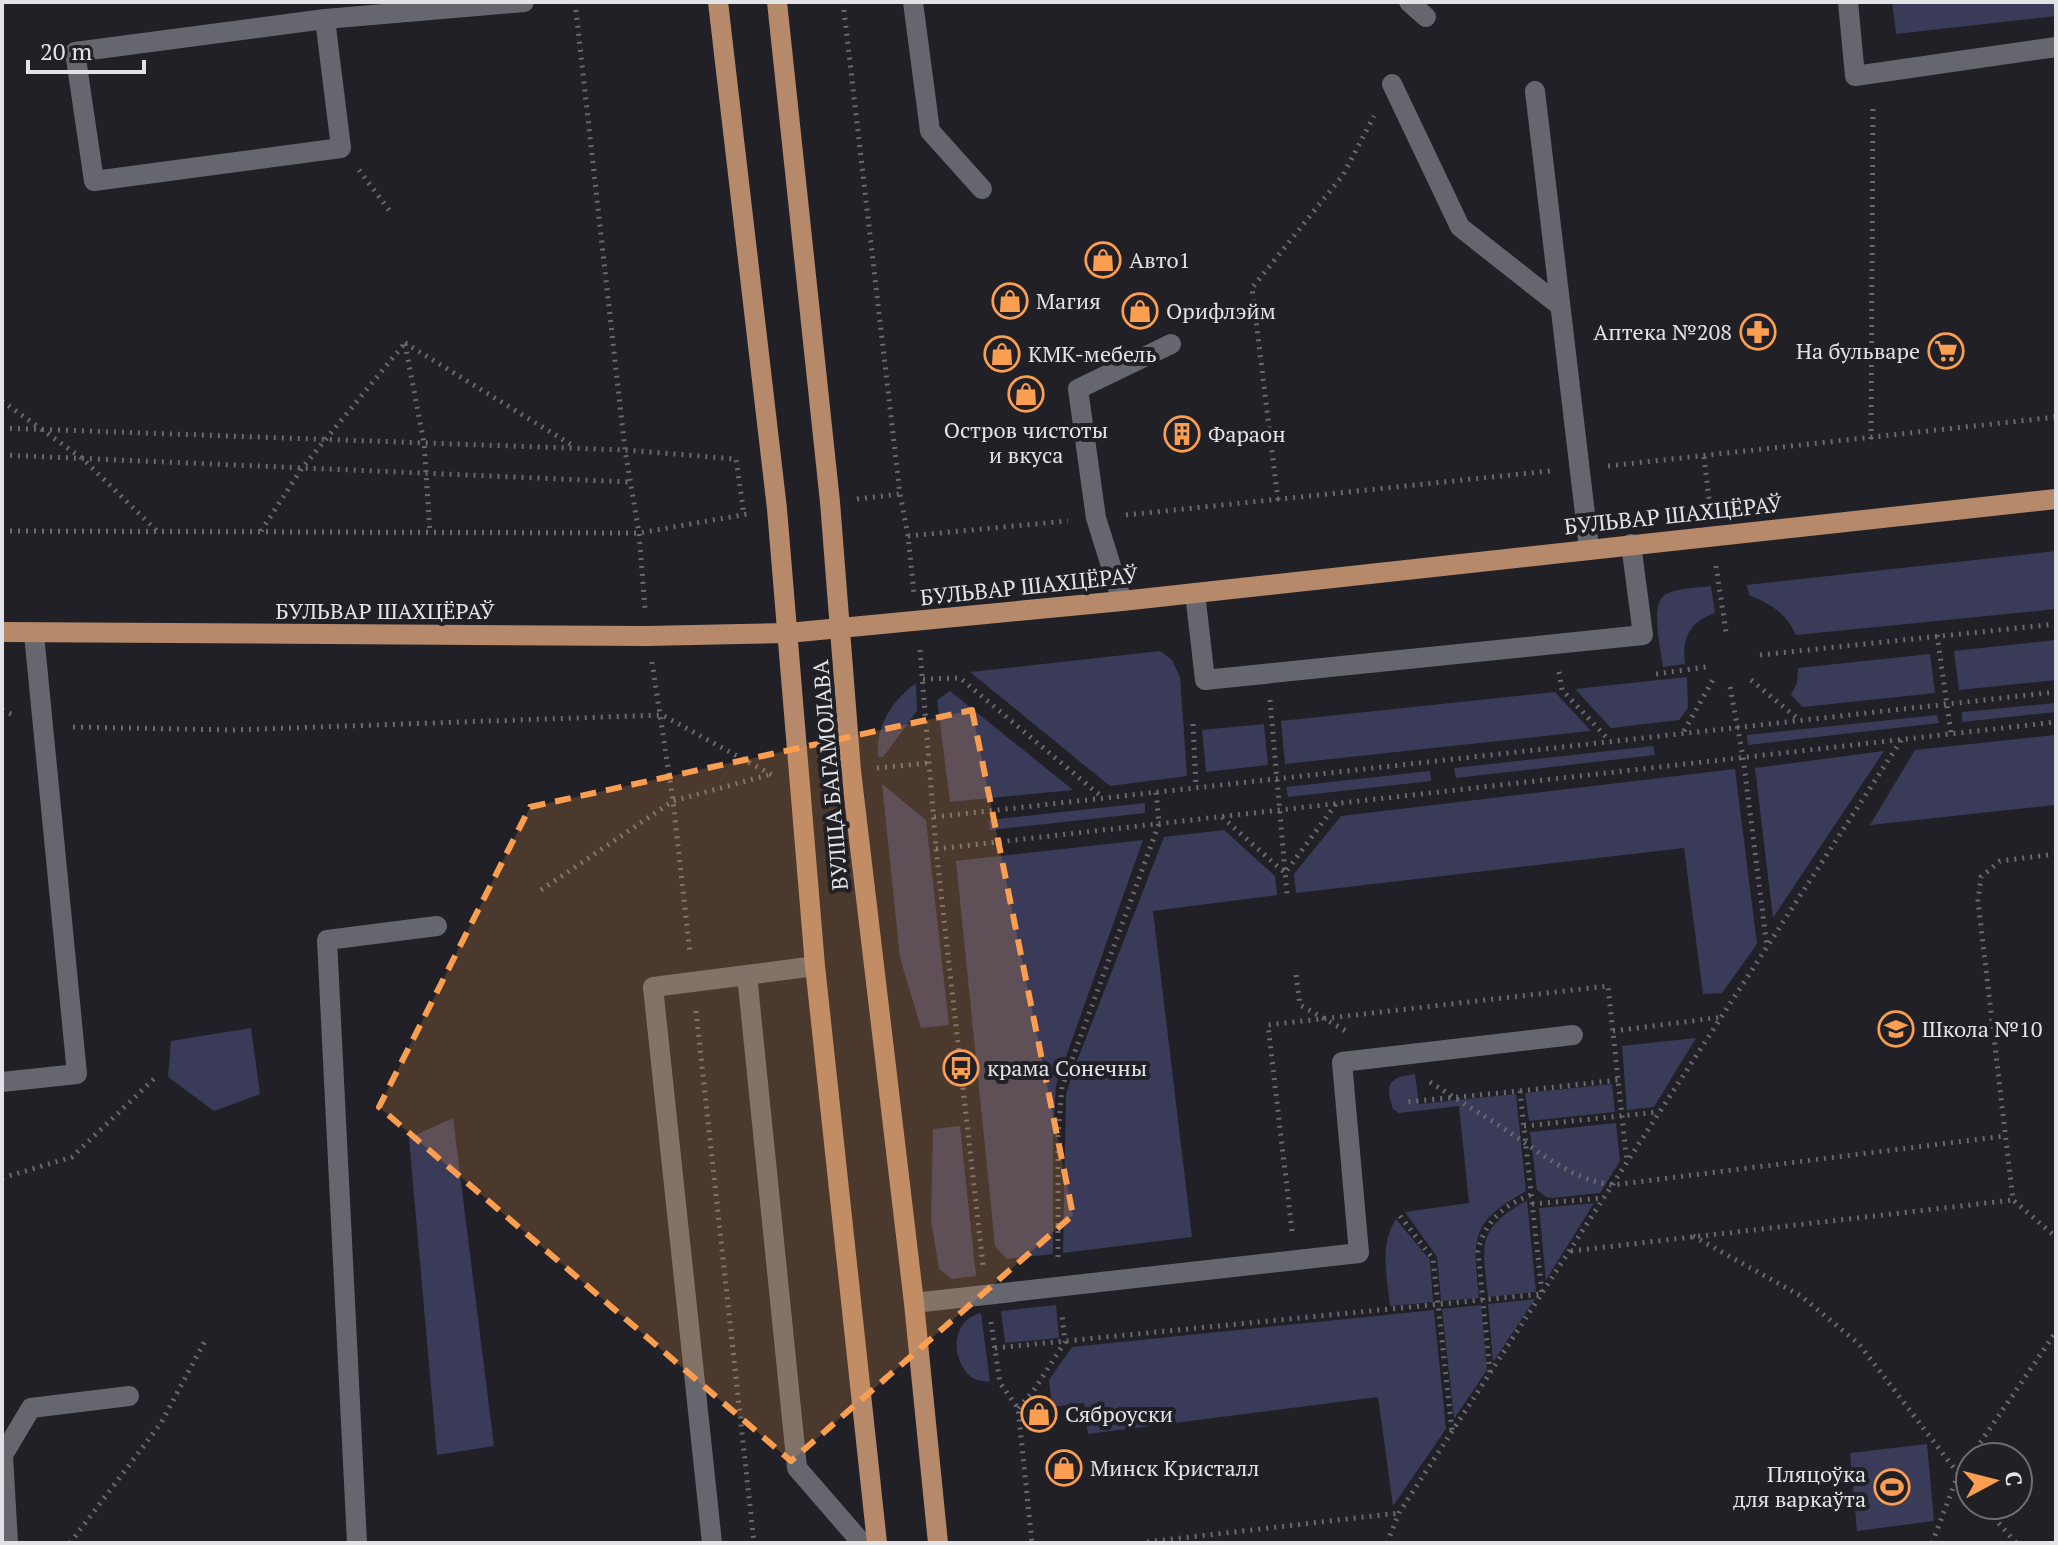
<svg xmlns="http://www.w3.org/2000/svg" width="2058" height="1545" viewBox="0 0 2058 1545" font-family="'PT Serif',serif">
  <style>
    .green { fill: #393b58 }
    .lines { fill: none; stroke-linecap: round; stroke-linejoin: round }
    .path { stroke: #69696e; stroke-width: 5; stroke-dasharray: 2 6; stroke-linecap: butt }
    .minor { stroke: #66676e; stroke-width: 20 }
    .major { stroke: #b58969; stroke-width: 20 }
    .marked { fill: #fb9e50; fill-opacity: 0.2; stroke: #fb9e50; stroke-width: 6; stroke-dasharray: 16 10; stroke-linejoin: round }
    .labels { text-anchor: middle; stroke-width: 8; stroke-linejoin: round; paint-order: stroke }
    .poi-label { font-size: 22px; fill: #e2e3e6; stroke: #202026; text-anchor: start }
    .street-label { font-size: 22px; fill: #e2e3e6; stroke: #202026 }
  </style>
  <rect width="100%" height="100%" fill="#202026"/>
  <path class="green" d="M1892,2h164v14l-160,18z
    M2056,551v58l-260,26c-10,-22 -25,-31 -47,-40l-2,-10z
    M1711,586l4,27c-26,9 -33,25 -30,51l-22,3c-2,-17 -14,-65 3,-73 12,-6 31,-6 45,-8z
    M2056,640v40l-97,10 -5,-39z
    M1160,651l12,9 8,17 7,99 -77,10 -140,-114z
    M1930,654l5,39 -132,14 -12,-12 6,-12 1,-15z
    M1687,677l1,31 -9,12 -68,8 -36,-39z
    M916,683l1,28 -34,46h-5c-2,-32 13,-55 38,-74z
    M950,691l123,99 -123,12 -13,-102z
    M1555,692l36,39 -306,33 -4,-43z
    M2056,703v9l-94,10v-10z
    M1937,715l2,8 -191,22 -1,-10z
    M1264,724l4,41 -62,7 -4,-42z
    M2056,735v70l-186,20 45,-75z
    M1653,746l2,9 -199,23 -2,-10z
    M1884,751l-111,167 -18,-150z
    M1735,769l22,175 -35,49 -19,1 -19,-146 -388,45 -2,-19 47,-58z
    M1430,771l1,10 -143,16 -2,-10z
    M882,784l44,36 23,205 -28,3 -21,-70z
    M1145,803v10l-155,17 -1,-10z
    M1224,830l51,46 2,19 -124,16 39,326 -129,16 3,-159 11,-33 87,-224z
    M1143,840l-87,245 -3,54v115l-46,5 -12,-13 -39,-385z
    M251,1028l9,66 -46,17 -46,-34 3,-36z
    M1696,1038l-42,69 -27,3 -5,-64z
    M1415,1074l4,30 97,-10 10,97c-57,32 -53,47 -47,107l-38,3 -4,-44 -32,-45 64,-9 -10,-97 -60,7 -6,-4c-9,-26 -3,-32 22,-35z
    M1612,1084l3,28 -86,9 -4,-28z
    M453,1118l41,328 -57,9 -28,-317z
    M1616,1123l4,38 -20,32 -48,5 -6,-1 -9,-7 -7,-58z
    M960,1126l16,150 -24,3 -13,-10 -8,-49 2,-91z
    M1527,1200l9,92 -48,5c-6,-54 -12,-67 39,-97z
    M1594,1203l-48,77 -7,-72z
    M1396,1219l34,41 3,42 -43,4c-3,-31 -11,-60 6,-87z
    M1535,1299l-42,63 -5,-58z
    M1056,1305l3,33 -54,5 -4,-32z
    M1481,1305l6,65 -33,49 -12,-110z
    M1434,1310l12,119 -53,77 -15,-109 -290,37 -4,-31 -32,4 -3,-27 23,-33z
    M981,1313l9,69c-6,-1 -14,-1 -19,-5 -21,-18 -20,-57 10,-64z
    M1927,1444l7,77 -77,10 -7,-78z"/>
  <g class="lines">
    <path class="path" d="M575,2l50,448 14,83 6,76
      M843,2l57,492 8,42 6,57
      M359,170l33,44
      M405,343l170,104
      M405,344l19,99 6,90
      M2,401l81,58 74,72
      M2,428l623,22 111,9 8,56
      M1871,439l2,-336
      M2,455l628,27
      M1704,457l6,51
      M1608,466l448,-49
      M857,499l43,-5
      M1278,500l-26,-212 91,-113 31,-59
      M1126,515l424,-44
      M2,531l637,2 109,-19
      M261,531l41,-63 103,-125
      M908,536l160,-15
      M1716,566l10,66
      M1937,635l14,98
      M920,650l16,199 47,416
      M1760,655l296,-31
      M652,662l21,139 17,152
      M1559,672l3,18 46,49
      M1656,674l50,-7
      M923,679l37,-1 142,119
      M1751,680l46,38
      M1730,687l13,70 24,190
      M1270,700l17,194
      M2,710l11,5
      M1193,724l3,62
      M73,727l159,3 430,-15 110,60
      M1684,731l29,-51
      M877,768l51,-5
      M934,817l1122,-125
      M1222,817l63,56 51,-69
      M936,849l1120,-127
      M2056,854l-56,7 -19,16 -3,24 35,299 43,37
      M541,890l132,-89 95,-26
      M1296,975l4,30 46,26
      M696,1011l58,532
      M1613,1031l110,-14
      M1430,1082c26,17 53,33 79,50 33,22 65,49 105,53l390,-49
      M1520,1091l98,-11
      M1524,1126l135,-14
      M2,1178l70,-21 84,-80
      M1532,1204l72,-6
      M1400,1216l33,43 19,172
      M1292,1231l-24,-206 340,-39 19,177
      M1693,1236l108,60 58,48 111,145
      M1571,1251l442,-51
      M1058,1257v-120l4,-50 97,-263 -3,-33
      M991,1322l9,61 18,25 14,135
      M995,1348l547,-54 -22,-203 -114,11
      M1490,1372l-12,-121c6,-28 26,-47 53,-56
      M1018,1408l14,-15 33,-51 -3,-27
      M1983,1505l33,38
      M1147,1542l252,-29
      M70,1543l91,-120 45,-84
      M1387,1543l12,-30 503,-774
      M1932,1543l26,-68 98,-143"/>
    <path class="minor" d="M913,2l17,129 52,58
      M1409,2l17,15
      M1848,2l7,74 201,-29
      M325,19l16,129 -247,33 -19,-129 250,-33 199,-17
      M1392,84l68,143 99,78
      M1535,91l54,457
      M1195,593l10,87 438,-45 -12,-91
      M1122,601l-26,-83 -18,-129 93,-45
      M815,966l-68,9 50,493 65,75
      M2,1082l75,-8 -43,-440
      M914,1303l445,-50 -17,-191 231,-27
      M8,1543l-5,-88 28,-47 98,-12
      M357,1543l-30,-603 110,-14
      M712,1543l-59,-556 94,-12"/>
    <path class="major" d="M718,2l59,507 38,457 62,577
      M777,2l53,500 21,269 63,532 24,240
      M2,632l645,4 141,-3 334,-32 934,-102"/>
  </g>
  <path class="marked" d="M972,710l101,505 -282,246 -412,-354 151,-300z"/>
  <defs>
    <symbol id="shop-ring" viewBox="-11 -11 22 22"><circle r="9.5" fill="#202026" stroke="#fb9e50" stroke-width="1.5"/><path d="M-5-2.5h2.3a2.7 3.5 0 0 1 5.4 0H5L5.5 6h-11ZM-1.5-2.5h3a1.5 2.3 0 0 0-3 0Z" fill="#fb9e50"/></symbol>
    <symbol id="pharmacy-ring" viewBox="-11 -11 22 22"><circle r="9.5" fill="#202026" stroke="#fb9e50" stroke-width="1.5"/><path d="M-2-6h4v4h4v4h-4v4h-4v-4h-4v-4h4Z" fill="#fb9e50"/></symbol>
    <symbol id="supermarket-ring" viewBox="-11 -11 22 22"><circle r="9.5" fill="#202026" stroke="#fb9e50" stroke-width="1.5"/><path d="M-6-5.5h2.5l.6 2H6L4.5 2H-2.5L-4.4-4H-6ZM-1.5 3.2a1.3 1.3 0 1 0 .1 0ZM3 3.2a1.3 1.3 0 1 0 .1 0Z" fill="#fb9e50"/></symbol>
    <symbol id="building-ring" viewBox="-11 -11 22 22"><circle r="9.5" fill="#202026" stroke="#fb9e50" stroke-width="1.5"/><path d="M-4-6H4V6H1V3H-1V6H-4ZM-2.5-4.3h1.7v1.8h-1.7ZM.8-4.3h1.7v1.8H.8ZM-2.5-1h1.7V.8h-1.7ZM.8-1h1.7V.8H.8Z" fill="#fb9e50"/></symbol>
    <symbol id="school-ring" viewBox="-11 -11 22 22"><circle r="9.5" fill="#202026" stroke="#fb9e50" stroke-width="1.5"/><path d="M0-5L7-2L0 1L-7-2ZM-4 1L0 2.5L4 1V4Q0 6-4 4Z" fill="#fb9e50"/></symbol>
    <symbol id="bus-ring" viewBox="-11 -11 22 22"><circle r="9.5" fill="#202026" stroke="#fb9e50" stroke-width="1.5"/><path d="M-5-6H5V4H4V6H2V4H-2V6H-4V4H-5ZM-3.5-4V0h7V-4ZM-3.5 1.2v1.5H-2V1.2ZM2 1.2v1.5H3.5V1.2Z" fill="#fb9e50"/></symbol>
    <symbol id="stadium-ring" viewBox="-11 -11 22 22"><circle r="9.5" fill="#202026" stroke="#fb9e50" stroke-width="1.5"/><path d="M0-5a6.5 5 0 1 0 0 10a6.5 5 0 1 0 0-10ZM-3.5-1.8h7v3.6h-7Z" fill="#fb9e50"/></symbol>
  </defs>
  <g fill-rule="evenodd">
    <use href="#shop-ring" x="1083" y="240" width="40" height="40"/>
    <use href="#shop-ring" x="990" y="281" width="40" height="40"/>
    <use href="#shop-ring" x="1120" y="291" width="40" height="40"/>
    <use href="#pharmacy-ring" x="1738" y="312" width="40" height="40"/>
    <use href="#supermarket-ring" x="1926" y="331" width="40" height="40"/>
    <use href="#shop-ring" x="982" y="334" width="40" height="40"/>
    <use href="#shop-ring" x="1006" y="374" width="40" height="40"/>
    <use href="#building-ring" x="1162" y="414" width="40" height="40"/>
    <use href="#school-ring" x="1876" y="1009" width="40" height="40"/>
    <use href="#bus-ring" x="941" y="1048" width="40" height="40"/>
    <use href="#shop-ring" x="1019" y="1394" width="40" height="40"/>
    <use href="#shop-ring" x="1044" y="1448" width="40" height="40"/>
    <use href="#stadium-ring" x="1872" y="1467" width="40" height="40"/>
  </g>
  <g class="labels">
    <g class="poi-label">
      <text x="1129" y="268">Авто1</text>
      <text x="1036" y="309">Магия</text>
      <text x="1166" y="319">Орифлэйм</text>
      <text x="1732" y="340" text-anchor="end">Аптека №208</text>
      <text x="1920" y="359" text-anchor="end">На бульваре</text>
      <text x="1028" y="362">КМК-мебель</text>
      <text x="1026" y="438" text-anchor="middle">Остров чистоты<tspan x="1026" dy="25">и вкуса</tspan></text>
      <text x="1208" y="442">Фараон</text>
      <text x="1922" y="1037">Школа №10</text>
      <text x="987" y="1076">крама Сонечны</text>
      <text x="1065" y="1422">Сяброуски</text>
      <text x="1090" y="1476">Минск Кристалл</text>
      <text x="1866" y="1482" text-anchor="end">Пляцоўка<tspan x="1866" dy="25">для варкаўта</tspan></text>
    </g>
    <g class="street-label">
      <text transform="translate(1673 515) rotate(-6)" y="8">БУЛЬВАР ШАХЦЁРАЎ</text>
      <text transform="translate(1029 586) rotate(-6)" y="8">БУЛЬВАР ШАХЦЁРАЎ</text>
      <text x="385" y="619">БУЛЬВАР ШАХЦЁРАЎ</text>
      <text transform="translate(830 775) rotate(-95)" y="8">ВУЛІЦА БАГАМОЛАВА</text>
    </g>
  </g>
  <rect width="2058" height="1545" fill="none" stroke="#e2e3e6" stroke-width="8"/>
  <g transform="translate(1994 1481) rotate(83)"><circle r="38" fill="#202026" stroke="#6e6e73" stroke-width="2"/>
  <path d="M0-6L14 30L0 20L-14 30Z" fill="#fb9e50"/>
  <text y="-12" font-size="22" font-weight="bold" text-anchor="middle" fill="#e2e3e6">С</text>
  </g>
  <path d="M28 60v12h116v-12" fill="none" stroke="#e2e3e6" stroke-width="4"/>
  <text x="40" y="60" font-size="24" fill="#e2e3e6" stroke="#202026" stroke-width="6" paint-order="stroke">20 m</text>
</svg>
